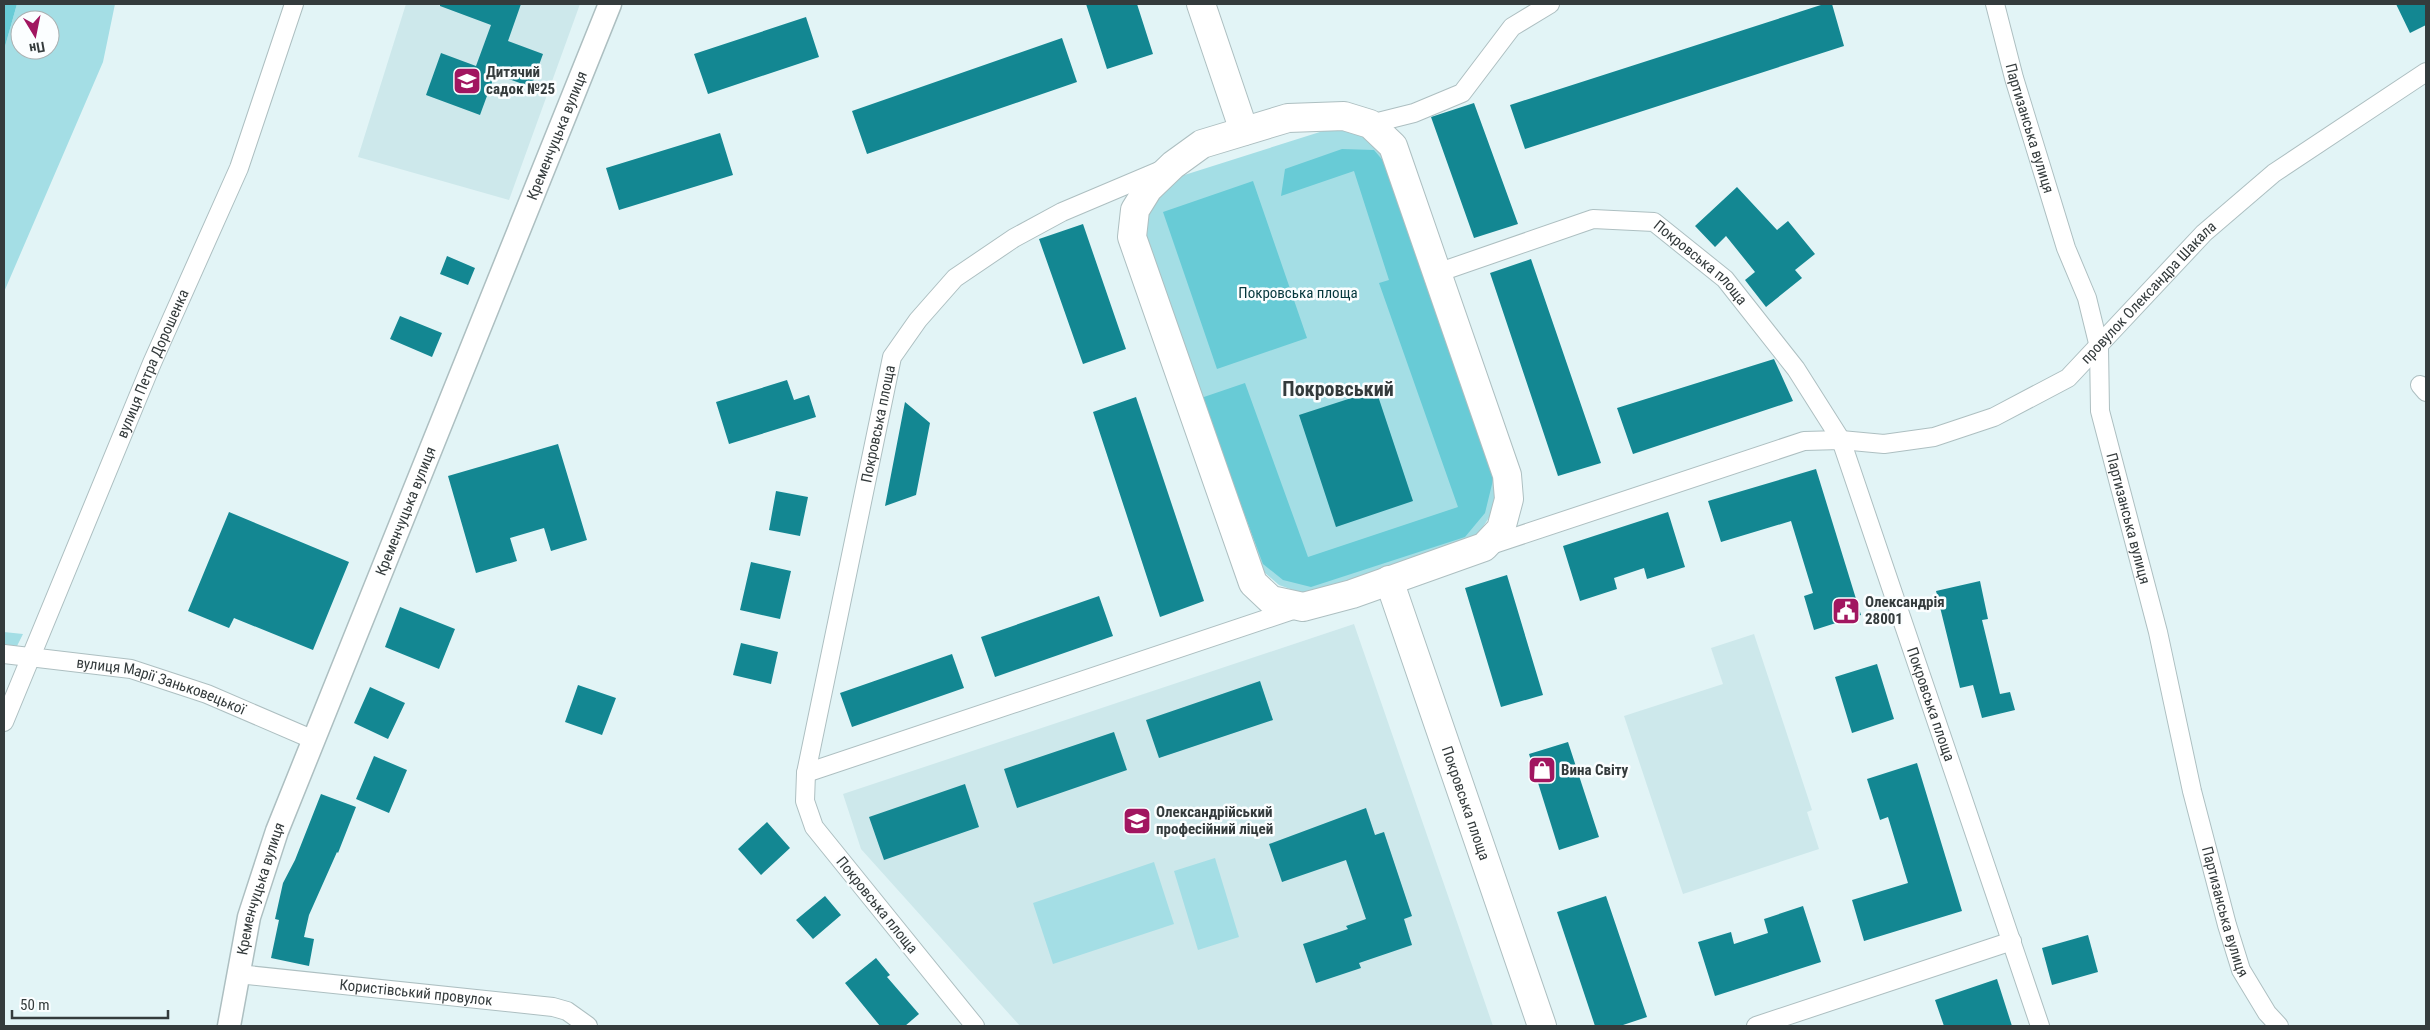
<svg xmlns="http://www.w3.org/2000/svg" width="2430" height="1030" viewBox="0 0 2430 1030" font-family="'Roboto Condensed',sans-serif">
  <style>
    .built { fill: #cde8eb }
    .green { fill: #a4dee5; fill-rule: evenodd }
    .forest { fill: #68cbd6 }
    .building { fill: #138792 }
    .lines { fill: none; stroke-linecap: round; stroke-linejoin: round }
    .minor-casing { stroke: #adbfc1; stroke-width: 20 }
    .tertiary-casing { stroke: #adbfc1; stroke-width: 25 }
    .trunk-casing { stroke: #adbfc1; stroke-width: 30 }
    .minor { stroke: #fff; stroke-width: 18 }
    .tertiary { stroke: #fff; stroke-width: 22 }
    .trunk { stroke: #fff; stroke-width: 28 }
    .labels { text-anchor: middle; stroke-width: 5; stroke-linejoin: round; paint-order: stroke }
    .poi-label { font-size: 15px; font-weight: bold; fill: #343b3c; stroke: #fbfeff; text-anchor: start }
    .street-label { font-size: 15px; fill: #343b3c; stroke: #fbfeff }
    .park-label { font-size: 15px; fill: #05373c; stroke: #fbfeff }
    .district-label { font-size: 20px; font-weight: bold; fill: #343b3c; stroke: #fbfeff }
  </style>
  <rect width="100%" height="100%" fill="#e2f4f6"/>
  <path class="built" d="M406,4h174l-71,196 -151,-43z
    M1354,624l139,402h-473l-159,-177 -18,-55z
    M1754,634l58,176 -5,2 12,37 -136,45 -59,-178 99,-32 -12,-36z"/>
  <path class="green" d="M17,4h98l-12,58 -99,230v-242zM20,20h30v30h-30z
    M1342,125l26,7 21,25 108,320 -5,36 -19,29 -163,54 -31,-11 -22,-19 -116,-327 10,-40 24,-21z
    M4,632l19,2 -6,12 -13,-2z
    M1215,858l24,79 -41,13 -24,-79z
    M1154,862l20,62 -121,40 -20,-61z"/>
  <path class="forest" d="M4,4h13l-13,46z
    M1342,149l32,1 11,13 109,313 -9,37 -20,24 -154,50 -28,-7 -20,-16 -62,-166 44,-15 63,174 150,-50 -79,-224 10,-3 -35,-109 -73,25 4,-27z
    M1253,181l54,157 -90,31 -54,-157z"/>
  <path class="building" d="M440,4h81l-13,37 35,13 -12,33 -36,-13 -15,41 -54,-20 15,-42 35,13 15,-41 -51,-19z
    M1086,4h51l16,50 -46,15z
    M1824,4h8l12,42 -319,103 -15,-44z
    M2396,4h30v21l-16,8z
    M806,17l13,40 -111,37 -14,-40z
    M1062,38l15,44 -210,72 -15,-43z
    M1474,103l44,121 -44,14 -43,-121z
    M720,133l13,42 -114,35 -13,-42z
    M1737,187l40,43 11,-9 27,33 -20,16 7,8 -36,29 -21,-27 10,-8 -29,-36 -11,11 -20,-21z
    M1083,224l43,125 -43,15 -44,-125z
    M447,256l28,12 -7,17 -28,-11z
    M1531,259l70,204 -43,13 -68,-203z
    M400,316l42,17 -10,24 -42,-18z
    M1774,359l19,42 -160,53 -16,-46z
    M787,380l7,20 15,-5 7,22 -87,27 -13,-42z
    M1376,390l37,111 -77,26 -37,-112z
    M1136,397l68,204 -44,16 -67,-205z
    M905,402l25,21 -14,72 -31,11z
    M558,444l29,96 -36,11 -7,-23 -34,10 7,23 -41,12 -28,-97z
    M1816,469l45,146 -47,15 -10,-34 9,-3 -22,-72 -70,21 -13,-41z
    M776,491l32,6 -8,39 -31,-6z
    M229,512l120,50 -36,88 -79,-32 -5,10 -41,-17z
    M1668,512l17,55 -38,12 -3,-11 -30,10 3,11 -37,12 -17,-55z
    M751,562l40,9 -11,48 -40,-9z
    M1507,575l36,120 -42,12 -36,-119z
    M1980,581l8,38 -6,1 18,74 10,-2 5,18 -33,8 -9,-33 -13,3 -24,-97z
    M1099,596l14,40 -118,41 -14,-40z
    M400,607l55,22 -16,40 -54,-22z
    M741,643l37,9 -7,32 -38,-9z
    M952,654l12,34 -112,39 -12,-34z
    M1877,664l17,55 -42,14 -17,-56z
    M1260,681l13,39 -114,38 -13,-38z
    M578,685l38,13 -14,37 -37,-13z
    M370,687l35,16 -17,36 -34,-16z
    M1114,732l13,38 -110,38 -13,-39z
    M1568,742l31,95 -40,13 -30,-96z
    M374,756l33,14 -18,43 -33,-14z
    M1917,763l45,148 -98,30 -12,-41 56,-17 -20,-66 -8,3 -13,-41z
    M965,784l14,43 -95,33 -15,-43z
    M321,794l35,13 -18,46 -1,-1 -28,63 -5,22 10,2 -5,27 -38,-8 8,-38 -4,-1 8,-36 12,-23z
    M1366,808l9,27 9,-3 28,84 -8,3 8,26 -53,18 2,5 -45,15 -13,-39 45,-15 -2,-3 20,-7 -20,-59 -64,22 -13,-38z
    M767,822l23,26 -29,27 -23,-26z
    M825,896l16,19 -28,24 -17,-19z
    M1606,896l41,121 -27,9h-25l-38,-114z
    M1803,906l18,56 -106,34 -17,-54 33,-10 3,12 34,-11 -4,-14z
    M2088,935l10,37 -46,13 -10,-37z
    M876,958l14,17 -3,2 32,37 -14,12h-25l-35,-43z
    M1997,979l15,47h-68l-9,-26z"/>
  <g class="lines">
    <defs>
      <g id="minor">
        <path id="s1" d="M1995,4l19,74 52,170 21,50 12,49 1,64 58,221 34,159 35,134 14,45 26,43 12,13"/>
        <path d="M1370,124l44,-11 48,-20 50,-66 38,-23"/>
        <path id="s2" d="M1437,273l156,-54 61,3 71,57 71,90 45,71 199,586"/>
        <path d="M2420,385l6,7"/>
        <path id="s3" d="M1488,546l316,-105 37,-1 43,4 50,-7 60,-20 74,-39 136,-145 70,-60 152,-101"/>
        <path id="s4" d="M4,654l127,15 76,25 107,46"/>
        <path id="s5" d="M4,722l148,-359 87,-195 55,-164"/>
        <path d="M806,773l493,-165"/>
        <path id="s6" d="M238,974l315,33 14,4 21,15"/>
        <path id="s7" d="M975,1026l-161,-199 -9,-26 1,-28 86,-416 26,-37 37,-42 59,-40 48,-26 97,-41"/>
        <path d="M1756,1026l256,-85"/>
      </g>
      <g id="tertiary">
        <path id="s8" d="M229,1026l20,-109 28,-86 333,-827"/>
      </g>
      <g id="trunk">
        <path d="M1201,4l43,127"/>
        <path d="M1344,116l26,8 23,22 114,329 2,24 -8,30 -17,18 -132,47 -49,13 -32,-7 -18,-17 -121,-346 3,-27 13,-21 25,-24 29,-21 86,-26z"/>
        <path id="s9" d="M1389,580l153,446"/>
      </g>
    </defs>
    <use href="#minor" class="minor-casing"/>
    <use href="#tertiary" class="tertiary-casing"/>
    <use href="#trunk" class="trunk-casing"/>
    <use href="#minor" class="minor"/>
    <use href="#tertiary" class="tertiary"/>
    <use href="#trunk" class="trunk"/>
  </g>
  <defs>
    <symbol id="school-square" viewBox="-11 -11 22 22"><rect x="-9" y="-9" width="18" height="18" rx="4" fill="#a11660" stroke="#fbfeff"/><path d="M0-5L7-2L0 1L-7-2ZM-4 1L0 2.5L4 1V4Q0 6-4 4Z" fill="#fff"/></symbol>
    <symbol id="civic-square" viewBox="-11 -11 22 22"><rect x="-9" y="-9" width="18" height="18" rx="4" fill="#a11660" stroke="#fbfeff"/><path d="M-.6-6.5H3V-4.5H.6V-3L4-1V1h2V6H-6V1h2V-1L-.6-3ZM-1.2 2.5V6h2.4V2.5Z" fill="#fff"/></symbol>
    <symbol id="shop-square" viewBox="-11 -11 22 22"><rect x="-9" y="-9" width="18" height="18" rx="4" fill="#a11660" stroke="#fbfeff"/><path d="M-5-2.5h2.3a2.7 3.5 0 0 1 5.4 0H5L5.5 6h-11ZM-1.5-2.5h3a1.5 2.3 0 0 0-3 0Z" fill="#fff"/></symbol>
    <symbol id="university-square" viewBox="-11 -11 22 22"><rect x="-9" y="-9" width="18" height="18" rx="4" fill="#a11660" stroke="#fbfeff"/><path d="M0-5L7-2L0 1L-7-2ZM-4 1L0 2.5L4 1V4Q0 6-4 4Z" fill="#fff"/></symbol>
  </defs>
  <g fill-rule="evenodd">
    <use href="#school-square" x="451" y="65" width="32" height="32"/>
    <use href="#civic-square" x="1830" y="595" width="32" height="32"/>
    <use href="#shop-square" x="1526" y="754" width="32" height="32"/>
    <use href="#university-square" x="1121" y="805" width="32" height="32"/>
  </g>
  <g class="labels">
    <g class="poi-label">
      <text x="486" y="77">Дитячий<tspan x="486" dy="17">садок №25</tspan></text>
      <text x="1865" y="607">Олександрія<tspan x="1865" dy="17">28001</tspan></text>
      <text x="1561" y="775">Вина Світу</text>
      <text x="1156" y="817">Олександрійський<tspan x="1156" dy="17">професійний ліцей</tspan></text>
    </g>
    <g class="street-label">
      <text dy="5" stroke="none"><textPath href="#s1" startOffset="129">Партизанська вулиця</textPath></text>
      <text dy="5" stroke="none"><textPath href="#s8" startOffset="951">Кременчуцька вулиця</textPath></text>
      <text dy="5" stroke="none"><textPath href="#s2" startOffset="288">Покровська площа</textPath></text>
      <text dy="5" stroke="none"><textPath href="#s3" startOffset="728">провулок Олександра Шакала</textPath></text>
      <text dy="5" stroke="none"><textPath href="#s5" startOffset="388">вулиця Петра Дорошенка</textPath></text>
      <text dy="5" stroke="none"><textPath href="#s7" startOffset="668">Покровська площа</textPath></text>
      <text dy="5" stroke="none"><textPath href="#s8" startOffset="546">Кременчуцька вулиця</textPath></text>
      <text dy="5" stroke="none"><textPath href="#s1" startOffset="534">Партизанська вулиця</textPath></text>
      <text dy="5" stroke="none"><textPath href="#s4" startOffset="161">вулиця Марії Заньковецької</textPath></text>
      <text dy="5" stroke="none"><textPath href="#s2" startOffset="795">Покровська площа</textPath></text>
      <text dy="5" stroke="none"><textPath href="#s9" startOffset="236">Покровська площа</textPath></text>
      <text dy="5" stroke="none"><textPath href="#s8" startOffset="141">Кременчуцька вулиця</textPath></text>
      <text transform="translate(877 905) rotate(51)" y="5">Покровська площа</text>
      <text dy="5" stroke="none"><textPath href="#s1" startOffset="939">Партизанська вулиця</textPath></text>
      <text dy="5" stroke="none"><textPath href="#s6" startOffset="179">Користівський провулок</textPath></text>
    </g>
    <g class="park-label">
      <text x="1298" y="298">Покровська площа</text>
    </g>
    <g class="district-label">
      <text x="1338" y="396">Покровський</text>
    </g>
  </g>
  <rect width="2430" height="1030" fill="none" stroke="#343b3c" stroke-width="10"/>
  <g transform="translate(35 35) rotate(170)"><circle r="24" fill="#fbfeff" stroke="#abb0b1"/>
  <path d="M0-4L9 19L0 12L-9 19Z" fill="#a11660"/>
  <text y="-8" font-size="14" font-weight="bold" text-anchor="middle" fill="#343b3c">Пн</text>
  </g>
  <path d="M12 1010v8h156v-8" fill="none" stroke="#343b3c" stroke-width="2.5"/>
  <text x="20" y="1010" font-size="15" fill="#343b3c" stroke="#fbfeff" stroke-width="4" paint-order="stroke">50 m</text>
</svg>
